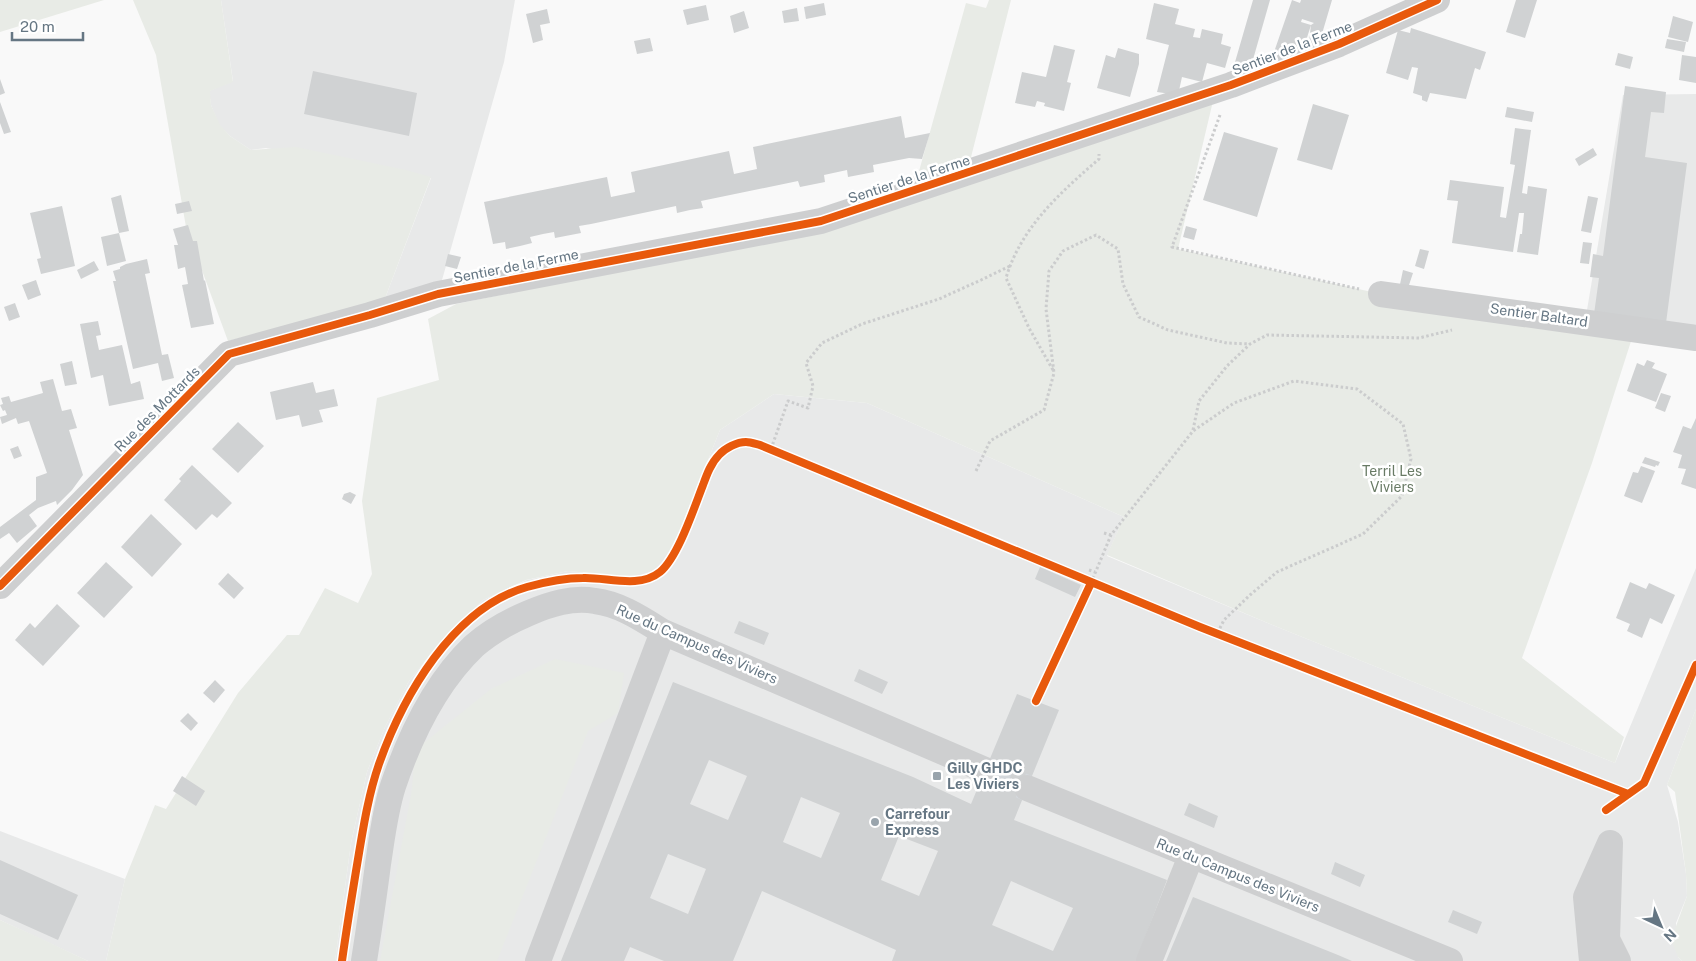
<svg xmlns="http://www.w3.org/2000/svg" width="1696" height="961" viewBox="0 0 1696 961" font-family="'Public Sans',sans-serif">
  <style>
    .built { fill: #e8e9e9 }
    .green { fill: #e8ebe6 }
    .building { fill: #d0d2d3; fill-rule: evenodd }
    .lines { fill: none; stroke-linecap: round; stroke-linejoin: round }
    .minor-tunnel { stroke: #d4d8dc; stroke-width: 26; stroke-dasharray: 26 13; stroke-linecap: butt }
    .path { stroke: #cbcccd; stroke-width: 3; stroke-dasharray: 2.5 2.5; stroke-linecap: butt }
    .minor { stroke: #cecfd0; stroke-width: 26 }
    .cycleway-casing { stroke: #fff; stroke-width: 11 }
    .cycleway { stroke: #e8590c; stroke-width: 8 }
    .poi-dot { fill: #99a4ac; stroke: #fff; stroke-width: 2 }
    .labels { text-anchor: middle; stroke-width: 5; stroke-linejoin: round; paint-order: stroke }
    .street-label { font-size: 14px; fill: #657683; stroke: #fff }
    .park-label { font-size: 14px; fill: #687a64; stroke: #fff }
    .poi-label { font-size: 14px; font-weight: bold; fill: #657683; stroke: #fff; text-anchor: start }
  </style>
  <rect width="100%" height="100%" fill="#f9f9f9"/>
  <path class="built" d="M221,0h294l-11,62 -66,232 -54,7 47,-123 -165,-30 -15,2 -21,-14 -11,-11 -8,-20 -2,-14 24,-10z
    M1696,94v242l-110,-20 37,-221z
    M774,394l93,9 257,114 -17,39 163,68 345,139 81,-195v141l-29,76 11,37 8,52 1,22 -11,27 2,34 4,4h-1347l16,-118 16,-71 18,-45 24,-46 34,-42 40,-39 44,-20 41,-9 61,6 45,-32 46,-115z
    M0,831l125,48 -19,82h-18l-88,-41z"/>
  <path class="green" d="M0,0h104l-104,32z
    M133,0h88l12,82 -23,9 1,14 9,20 10,11 21,14 45,-3 110,23 25,7 -47,124 -156,40 -42,-114 -30,-172z
    M989,0h22l-42,165 -53,17 50,-179 20,5z
    M1213,101l-35,148 203,45 252,41 -41,128 -70,195 102,79 -9,26 -345,-139 -163,-69 17,-38 -257,-114 -93,-9 -54,36 -46,115 -20,24 -25,8 -61,-6 -42,9 -43,20 -40,39 -34,42 -24,46 -18,45 -16,71 -16,118h-229l19,-82 30,-74 11,4 72,-116 49,-58h12l26,-47 33,15 14,-29 -10,-73 15,-103 62,-18 -11,-61 28,-15 384,-79z
    M555,659l69,14 -6,40 -30,18 -91,230h-117l32,-172 3,-39 76,-61z
    M1696,709v252h-14l-4,-4 -7,-17 16,-44 -1,-22 -11,-82 -8,-7z
    M0,920l40,18 48,23h-88z"/>
  <path class="building" d="M1253,0h17l-18,63 -19,6z
    M1292,0l8,3 1,-3h31l-13,44 -10,-2 2,-17 3,-2 -12,-4 -1,3 10,3 -7,22 -4,1 -12,-4 -1,6 -14,5z
    M1516,0h21l-12,38 -19,-6z
    M824,3l2,12 -20,4 -2,-12z
    M1154,3l25,6 -4,15 20,5 -2,8 7,1 2,-9 21,5 -2,10 10,3 -6,21 -18,-5 -5,19 -20,-5 -4,18 -21,-3 12,-47 -23,-6z
    M706,5l3,15 -22,5 -4,-15z
    M797,8l2,13 -15,2 -2,-12z
    M547,9l3,14 -10,2 3,15 -10,3 -7,-29z
    M744,11l5,17 -15,5 -4,-17z
    M1673,16l20,6 -5,20 -20,-5z
    M1411,28l75,24 -6,18 -5,-2 -9,31 -36,-6 -3,9 -5,-2v-4l-9,-3 5,-25 -6,-1 -4,13 -22,-7 12,-43 12,3z
    M650,38l3,13 -16,3 -3,-13z
    M1667,39l19,3 -2,10 -19,-4z
    M1054,45l21,5 -8,32 4,1 -7,28 -20,-5 1,-3 -8,-2 -2,6 -20,-4 7,-31 24,5z
    M1118,48l21,6v10l-9,33 -33,-9 9,-33 9,3z
    M1618,53l15,4 -3,12 -15,-4z
    M1682,55l14,2v26l-17,-3z
    M313,71l104,22 -8,43 -105,-22z
    M0,79l5,14 -5,2z
    M1625,86l41,6 -2,21 -13,-1 -6,45 42,6 -21,160 -72,-9 5,-36 -9,-1 3,-23 10,2z
    M0,102l11,30 -7,2 -4,-11z
    M1313,104l36,11 -17,55 -35,-10z
    M1507,107l27,5 -2,10 -27,-5z
    M901,116l4,22 25,-5 -8,26 -13,-1 -36,7 1,7 -26,5 -1,-7 -23,5 1,7 -25,5 -2,-6 -97,20 2,7 -13,2 -13,3 -1,-7 -85,18 -12,2 2,7 -26,5 -1,-6 -11,2 -13,3 2,6 -12,3 -14,3 -1,-7 -12,2 -9,-42 123,-25 4,20 24,-5 -4,-20 98,-21 5,23 23,-5 -4,-22z
    M1515,128l16,2 -9,63 5,1 1,-8 19,3 -9,66 -21,-3 3,-18h2l2,-21h-5l-6,39 -61,-9 6,-42 -11,-1 3,-20 54,7 -4,30 6,1 9,-53 -5,-1z
    M1224,132l54,16 -21,69 -54,-17z
    M1593,148l4,7 -18,11 -4,-7z
    M121,195l8,36 -10,2 7,28 -19,5 -6,-29 18,-4 -8,-35z
    M1588,196l10,2 -7,35 -10,-2z
    M189,201l3,10 -15,3 -2,-10z
    M62,206l13,60 -34,8 -4,-15 4,-1 -11,-45z
    M188,225l5,16h4l7,40 1,-1 9,44 -23,4 -9,-43 6,-1 -3,-17 -7,2 -4,-24h4l-5,-16z
    M1186,226l11,3 -3,11 -11,-3z
    M1583,242l9,1 -3,21 -9,-1z
    M1420,249l9,2 -5,18 -9,-3z
    M448,254l13,3 -4,12 -12,-3z
    M147,259l3,14 -5,1 17,81 6,-1 6,24 -12,3 -4,-18 -25,6 -20,-88h3l-3,-10 7,-2v-2l6,-3z
    M94,261l5,9 -18,9 -4,-9z
    M1403,270l10,3 -6,18 -8,-2z
    M36,280l5,15 -13,5 -6,-15z
    M15,303l5,14 -11,4 -5,-14z
    M98,321l3,14 -5,1 3,14 23,-5 9,39 9,-3 4,18 -35,7 -6,-31 -12,3 -11,-54z
    M1647,360l8,3 -3,5 15,6 -11,28 -29,-11 10,-28 7,3z
    M72,361l5,23 -12,2 -5,-22z
    M53,379l9,32 9,-2 6,19 -8,2 14,45 -11,15 -15,15 -1,-4 -18,7 -9,7 8,11 -20,17 -8,-10 -9,6v-12l36,-27v-23l11,-4 -18,-52 -11,3 -2,-6 -14,6 -2,-7 7,-2 -2,-5 -2,1 -3,-6 3,-1 -2,-6 8,-2 2,6 32,-9 -3,-11z
    M313,382l3,11 18,-4 4,17 -19,4 4,12 -21,5 -3,-12 -23,5 -6,-28z
    M1661,393l10,3 -6,16 -10,-4z
    M1696,418v71l-15,-5 5,-15 -8,-1 4,-13 -9,-3 10,-26 8,3z
    M238,422l26,24 -26,27 -26,-24z
    M18,446l4,10 -8,3 -4,-10z
    M1645,457l15,5 -2,4 -2,-1 -1,2 -13,-4z
    M192,465l40,38 -15,15 -5,-4 -16,16 -32,-30 17,-19 -2,-2z
    M1641,466l14,5 -13,32 -18,-7 9,-24 5,1z
    M350,492l6,3 -5,9 -9,-5 2,-5z
    M151,514l31,30 -30,33 -31,-30z
    M106,562l27,25 -29,31 -27,-25z
    M1040,567l41,18 -6,12 -40,-18z
    M228,573l16,15 -10,11 -16,-15z
    M1630,582l16,7 3,-6 26,12 -13,29 -12,-6 -8,20 -15,-7 3,-7 -14,-6z
    M57,604l23,22 -37,40 -28,-26 15,-17 5,5z
    M739,621l30,12 -5,12 -30,-12z
    M859,669l29,13 -6,12 -28,-13z
    M215,680l10,10 -11,13 -11,-10z
    M673,682l240,95 58,27 46,-110 42,16 -45,110 153,60 -31,81h-244l4,-11 -134,-59 -29,70h-69l-34,-14 -6,14h-63zM709,760l38,16 -19,44 -38,-16zM801,797l39,16 -19,45 -38,-16zM899,836l39,15 -19,45 -38,-16zM668,854l38,15 -18,45 -38,-16zM1011,881l62,27 -20,43 -61,-26z
    M188,713l10,10 -7,8 -11,-10z
    M182,776l23,15 -9,15 -23,-15z
    M1189,803l29,13 -4,12 -30,-13z
    M0,860l78,35 -20,45 -58,-26z
    M1335,862l30,13 -5,12 -29,-13z
    M1193,897l145,58 14,6h-186z
    M1453,910l29,12 -5,12 -29,-12z"/>
  <g class="lines">
    <path class="minor-tunnel" d="M985,770l42,18"/>
    <path class="path" d="M1220,115l-48,132 187,42
      M1053,370l-24,-42 -23,-50c15,-51 55,-86 93,-119v-5
      M1193,430l6,-29 28,-35 23,-22 17,-9 152,3 33,-8
      M771,449l17,-48 20,7 5,-22 -7,-23 16,-20 40,-19 77,-25 42,-19 29,-14
      M976,471l14,-30 54,-31 10,-37 -8,-64 3,-38 14,-20 33,-16 22,14 5,35 16,33 29,13 59,13 23,1
      M1104,533l7,2
      M1089,570l6,2
      M1091,583l20,-48 82,-104 41,-28 60,-22 63,8 46,35 8,35 -9,37 -39,38 -86,38 -27,23 -26,25 -7,14"/>
    <path class="minor" d="M1381,294l315,44
      M0,586l229,-232 141,-39 68,-21 383,-73 410,-136 108,-41 98,-44
      M1027,788l423,173
      M364,961c5,-32 10,-65 14,-97 4,-26 7,-53 15,-78 17,-50 42,-103 81,-140 16,-14 36,-25 55,-33 21,-9 43,-16 66,-12 25,3 47,18 68,31l322,138
      M538,961l125,-329
      M1149,961l42,-105
      M1592,961l-6,-64 24,-54 -3,96 11,22"/>
    <defs>
      <path id="cycleway" d="M0,586l229,-232 141,-39 68,-21 383,-73 410,-136 108,-41 98,-44
        M1036,701l55,-118
        M1606,810l38,-27 52,-118
        M342,961c5,-36 11,-72 17,-108 5,-30 10,-60 20,-89 24,-68 74,-156 148,-177 18,-5 37,-9 56,-9 24,-1 56,11 77,-6 18,-15 34,-64 43,-87 4,-11 8,-22 16,-30 6,-7 18,-13 27,-13 4,0 10,2 14,3l440,182 428,167"/>
    </defs>
    <use href="#cycleway" class="cycleway-casing"/>
    <use href="#cycleway" class="cycleway"/>
  </g>
  <g class="poi-dot">
    <rect x="932" y="771" width="10" height="10" rx="2.5"/>
    <circle cx="875" cy="822" r="5"/>
  </g>
  <g class="labels">
    <g class="street-label">
      <text transform="translate(1292 48) rotate(-21)" y="5">Sentier de la Ferme</text>
      <text transform="translate(909 179) rotate(-18)" y="5">Sentier de la Ferme</text>
      <text transform="translate(516 266) rotate(-11)" y="5">Sentier de la Ferme</text>
      <text transform="translate(1539 315) rotate(8)" y="5">Sentier Baltard</text>
      <text transform="translate(157 409) rotate(-45)" y="5">Rue des Mottards</text>
      <text transform="translate(697 644) rotate(24)" y="5">Rue du Campus des Viviers</text>
      <text transform="translate(1238 875) rotate(22)" y="5">Rue du Campus des Viviers</text>
    </g>
    <g class="park-label">
      <text x="1392" y="476">Terril Les<tspan x="1392" dy="16">Viviers</tspan></text>
    </g>
    <g class="poi-label">
      <text x="947" y="773">Gilly GHDC<tspan x="947" dy="16">Les Viviers</tspan></text>
      <text x="885" y="819">Carrefour<tspan x="885" dy="16">Express</tspan></text>
    </g>
  </g>
  <g transform="translate(1661 926) rotate(136)" stroke="#ffffff" stroke-width="4" paint-order="stroke">
  <path d="M0-4L9 19L0 12L-9 19Z" fill="#657683"/>
  <text y="-8" font-size="14" font-weight="bold" text-anchor="middle" fill="#657683">N</text>
  </g>
  <path d="M12 32v8h71v-8" fill="none" stroke="#657683" stroke-width="2.5"/>
  <text x="20" y="32" font-size="15" fill="#657683" stroke="#ffffff" stroke-width="4" paint-order="stroke">20 m</text>
</svg>
